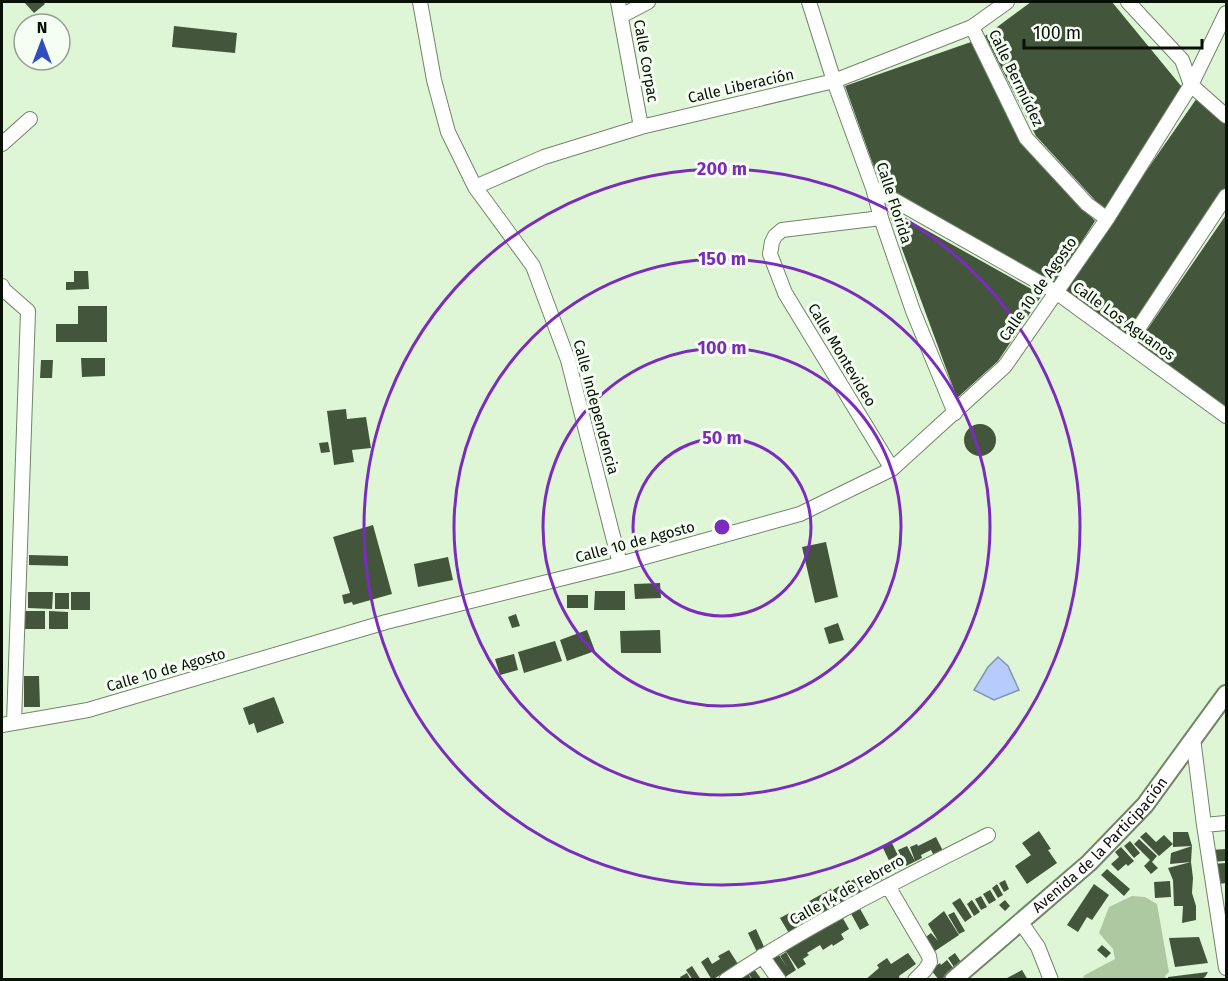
<svg xmlns="http://www.w3.org/2000/svg" width="1228" height="981" viewBox="0 0 1228 981" font-family="'Fira Sans',sans-serif">
  <style>
    .green { fill: #adc9a2 }
    .water { fill: #b7cbfc; stroke: #8393b2; stroke-width: 1.5 }
    .building { fill: #43563b }
    .lines { fill: none; stroke-linecap: round; stroke-linejoin: round }
    .minor-casing { stroke: #718569; stroke-width: 16 }
    .major-casing { stroke: #718569; stroke-width: 20 }
    .minor { stroke: #fff; stroke-width: 14 }
    .major { stroke: #fff; stroke-width: 16 }
    .ring { fill: none; stroke: #7b2cbf; stroke-width: 3 }
    .labels { text-anchor: middle; stroke-width: 6; stroke-linejoin: round; paint-order: stroke }
    .street-label { font-size: 15px; fill: #091006; stroke: #f5fef2 }
    .centre { fill: #7b2cbf; stroke: #f5fef2; stroke-width: 3 }
    .ring-label { font-size: 18px; text-anchor: middle; font-weight: bold; fill: #7b2cbf; stroke: #f5fef2; stroke-width: 6; stroke-linejoin: round; paint-order: stroke }
  </style>
  <rect width="100%" height="100%" fill="#dff6d6"/>
  <path class="green" d="M1132,896l13,1 12,7 12,68 -4,4 1,3h-81l-2,-3 32,-17 -2,-10 -14,-16 10,-26z"/>
  <path class="water" d="M998,657l10,9 11,24 -25,10 -20,-10 14,-23z"/>
  <path class="building" d="M24,2h19l2,2 -11,9z
    M1031,2h81l74,90 -82,118 -68,-74 -51,-100z
    M174,26l63,7 -2,20 -63,-6z
    M971,42l45,92 79,87 -40,62 -175,-99 -35,-98z
    M1197,98l29,26v70l-98,142 -64,-47z
    M887,208l155,87 -44,66 -41,37z
    M1226,215v193l-88,-65z
    M74,271h14l1,18 -23,1v-8h8z
    M78,306h29v36h-51v-18h22z
    M81,358h24v18l-23,1z
    M41,360h12l-1,18h-12z
    M346,409l1,10 19,-2 5,31 -19,2 2,12 -20,3 -7,-54z
    M964 440a16 16 0 1 1 32 0a16 16 0 1 1-32 0Z
    M328,442l2,10 -9,1 -2,-10z
    M373,525l19,69 -39,11 -1,-3 -8,2 -2,-9 8,-2 -17,-56z
    M826,542l12,55 -23,6 -13,-56z
    M29,555l39,1v10l-39,-1z
    M448,557l5,23 -35,7 -4,-23z
    M660,583l1,15 -26,1 -1,-15z
    M595,591h30v19h-31z
    M28,592h25l-1,17 -24,-1z
    M71,592h19v18h-19z
    M55,593h14v16h-14z
    M567,595h21v13h-21z
    M25,611h20v18h-20z
    M49,611l19,1v17h-19z
    M516,614l4,12 -8,2 -4,-11z
    M838,623l6,17 -15,4 -5,-16z
    M587,630l8,21 -28,10 -7,-21z
    M660,630l1,23h-40l-1,-22z
    M555,641l7,20 -38,12 -6,-21z
    M514,654l4,16 -18,5 -5,-16z
    M24,676h15l1,31h-16z
    M274,697l10,26 -27,10 -3,-10 -5,2 -6,-17z
    M1039,831l12,18 -3,1 9,13 -30,21 -12,-18 16,-11 -9,-12z
    M1146,832l10,10 8,-7 9,9 -14,12 -19,-19z
    M1173,832h15l4,14 -19,1z
    M936,837l7,14 -9,5 -3,-6 -10,5 1,3 -16,8 -8,-16 9,-4 8,15 -5,-14 7,-3 1,2z
    M1139,839l18,17 -5,6 6,6 -7,6 -7,-8 6,-6 -16,-16z
    M891,841l12,25 -8,7 -13,-27z
    M1130,841l10,12 -6,5 -10,-12z
    M1192,846l-1,16 -21,2 1,-11z
    M1121,847l13,14 -6,5 -2,-2 -8,7 -7,-7 8,-7 -4,-5z
    M1226,849l-1,12 -15,1v-12z
    M1191,862l2,16 -1,15 4,13v14l-14,3 1,-17h-9l-1,-26 -5,-12z
    M1226,863v20l-13,2 -2,-21z
    M879,867l8,10 -18,9 -6,-10 8,-4 6,9 -4,-11z
    M1107,869l23,20 -6,7 -23,-21z
    M860,876l7,13 -25,15 -9,-14 16,-10 7,10 -5,-9z
    M1005,880l4,9 -5,3 -5,-9z
    M1170,881l1,16 -16,1 -1,-16z
    M997,884l6,11 -5,3 -6,-10z
    M1094,884l15,11 -17,25 -5,-3 -9,15 -11,-7z
    M831,889l9,17 -28,15 -8,-17z
    M990,890l6,10 -7,4 -6,-10z
    M981,896l6,11 -6,3 -6,-11z
    M960,898l12,19 -7,5 -13,-19z
    M972,900l8,12 -6,4 -7,-12z
    M1005,900l5,6 -5,5 -6,-6z
    M858,905l11,20 -9,5 -11,-20z
    M795,910l10,16 -15,9 -10,-17z
    M944,911l15,24 -27,18 -10,-13 9,-7 7,8 -10,-17z
    M954,912l11,19 -6,3 -11,-19z
    M841,915l8,14 -8,5 3,5 -11,7 -1,-2 -9,6 -3,-5 -13,8 2,2 -6,4 3,5 -8,5 -13,-19z
    M756,929l9,20 -8,3 -9,-19z
    M1199,937l9,26 -33,4 -6,-29z
    M1102,945l9,8 -5,5 -9,-8z
    M729,950l9,14 -26,16 -11,-18 7,-5 4,7 8,-5 -2,-3z
    M786,952l10,18 -14,9 -13,-19 9,-6 9,13 -7,-11z
    M908,953l8,11 -17,12 1,4h-35l14,-12 -2,-3 10,-7 4,6z
    M955,953l6,9 -7,5 -6,-9z
    M947,960l7,9 -13,11h-2l-8,-10 9,-7 1,2z
    M692,966l9,14h-8l-7,-10z
    M754,969l8,11h-9l-5,-7z
    M1022,970l6,10h-21v-2z
    M747,972l5,8h-10l-2,-3z
    M1208,972l-3,5 -6,3h-31v-3z
    M687,973l4,7h-9l-2,-3z"/>
  <g class="lines">
    <defs>
      <path id="minor" d="M420,2l14,78 14,52 27,55 58,79 35,94 52,204
        M618,2l23,125
        M809,2l25,79 39,107 8,30 32,93 42,102
        M1128,2l54,58 9,25 35,31
        M621,16l27,-14
        M972,27l54,111 61,66 20,15
        M2,144l28,-25
        M475,187l69,-30 97,-30 193,-46 138,-54 35,-25
        M873,188l183,104 170,124
        M881,218l-99,12 -7,6 -3,6 -2,12 15,39 107,176
        M2,286l2,4 24,21 -14,412
        M1128,344l98,-148
        M2,725l86,-15 298,-88 234,-58 180,-50 92,-45 113,-103 102,-147 84,-134 35,-72
        M1193,738l11,87 22,143
        M1204,825l22,-2
        M888,886l41,70 1,6 -5,8 -10,10
        M1020,921l18,26 13,33
        M762,956l17,24
        M726,980c83,-56 173,-100 262,-145"/>
      <g id="major">
        <path id="s1" d="M953,980l136,-117 56,-58 81,-111"/>
      </g>
    </defs>
    <use href="#minor" class="minor-casing"/>
    <use href="#major" class="major-casing"/>
    <use href="#minor" class="minor"/>
    <use href="#major" class="major"/>
  </g>
  <g class="ring">
    <circle cx="722" cy="527" r="89"/>
    <circle cx="722" cy="527" r="179"/>
    <circle cx="722" cy="527" r="268"/>
    <circle cx="722" cy="527" r="358"/>
  </g>
  <g class="labels">
    <g class="street-label">
      <text transform="translate(646 61) rotate(80)" y="5">Calle Corpac</text>
      <text transform="translate(1016 78) rotate(64)" y="5">Calle Bermúdez</text>
      <text transform="translate(741 86) rotate(-13)" y="5">Calle Liberación</text>
      <text transform="translate(894 203) rotate(72)" y="5">Calle Florida</text>
      <text transform="translate(1038 289) rotate(-55)" y="5">Calle 10 de Agosto</text>
      <text transform="translate(1124 321) rotate(36)" y="5">Calle Los Aguanos</text>
      <text transform="translate(842 355) rotate(59)" y="5">Calle Montevideo</text>
      <text transform="translate(596 407) rotate(75)" y="5">Calle Independencia</text>
      <text transform="translate(635 542) rotate(-15)" y="5">Calle 10 de Agosto</text>
      <text transform="translate(166 670) rotate(-16)" y="5">Calle 10 de Agosto</text>
      <text dy="5" stroke="none"><textPath href="#s1" startOffset="200">Avenida de la Participación</textPath></text>
      <text transform="translate(847 890) rotate(-29)" y="5">Calle 14 de Febrero</text>
    </g>
  </g>
  <circle cx="722" cy="527" r="9" class="centre"/>
  <g class="ring-label">
    <text x="722" y="175">200 m</text>
    <text x="722" y="265">150 m</text>
    <text x="722" y="354">100 m</text>
    <text x="722" y="444">50 m</text>
  </g>
  <rect width="1228" height="981" fill="none" stroke="#091006" stroke-width="6"/>
  <g transform="translate(42 42)"><circle r="28" fill="#f5fef2" stroke="#979f94" stroke-width="1.5"/>
  <path d="M0-4.5L10 22L0 15L-10 22Z" fill="#2f4dbd"/>
  <text y="-9" font-size="16" font-weight="bold" text-anchor="middle" fill="#091006">N</text>
  </g>
  <path d="M1024 39v9h178v-9" fill="none" stroke="#091006" stroke-width="3"/>
  <text x="1033" y="39" font-size="18" fill="#091006" stroke="#f5fef2" stroke-width="4.5" paint-order="stroke">100 m</text>
</svg>
